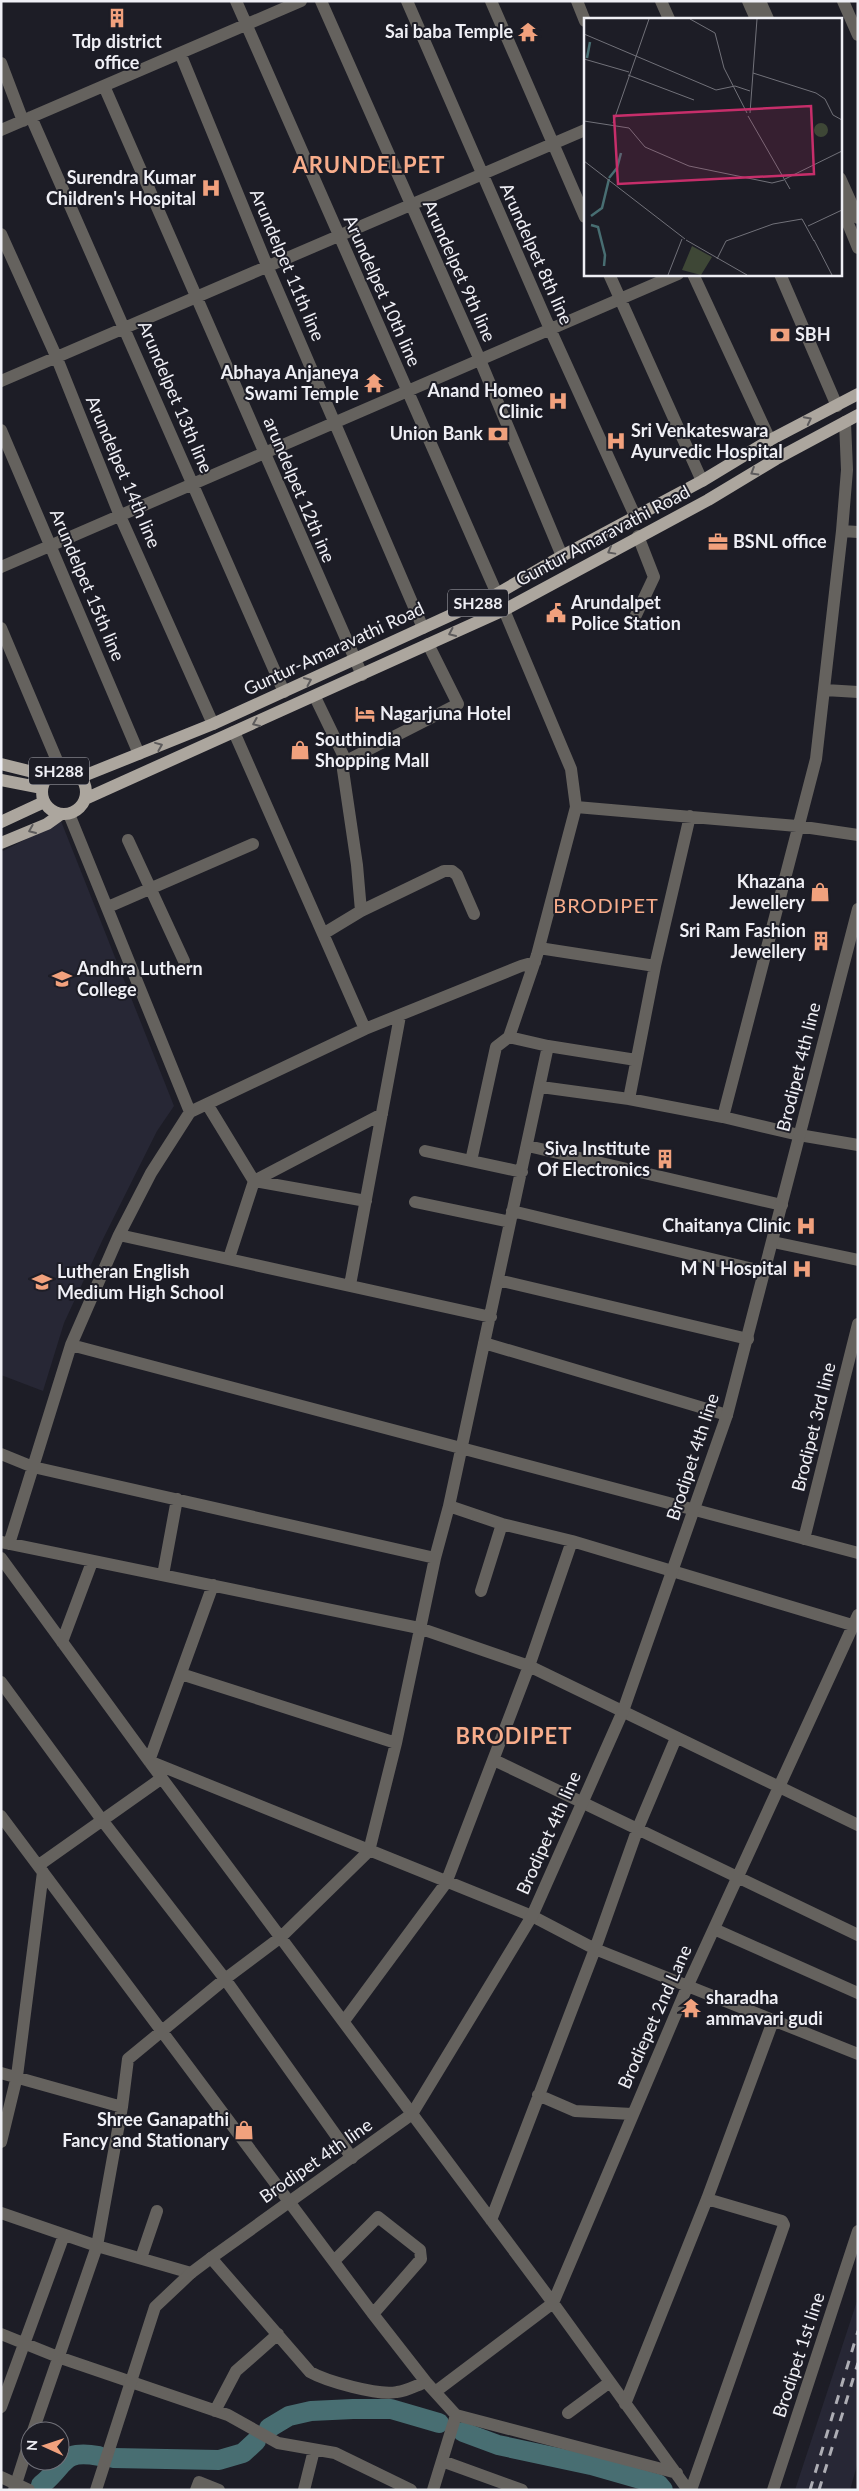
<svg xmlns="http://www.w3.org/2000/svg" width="859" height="2491" viewBox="0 0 859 2491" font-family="Lato,sans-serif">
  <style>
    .built { fill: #272735 }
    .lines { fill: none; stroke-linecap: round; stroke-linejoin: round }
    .river { stroke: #486e72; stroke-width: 20 }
    .minor { stroke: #65625e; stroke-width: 12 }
    .tertiary { stroke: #65625e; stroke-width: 12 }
    .primary { stroke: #aca69e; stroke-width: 12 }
    .rail { stroke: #adadb4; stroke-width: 3; stroke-dasharray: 9 9; stroke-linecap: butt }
    .oneway { stroke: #5d5b5c }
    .labels { text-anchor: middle; stroke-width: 4; stroke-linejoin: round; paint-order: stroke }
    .shield { fill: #1d1d26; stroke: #b0b0b7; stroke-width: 1 }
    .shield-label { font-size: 16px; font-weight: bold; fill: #efeff5 }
    .poi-label { font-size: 18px; font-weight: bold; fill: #efeff5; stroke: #1d1d26; text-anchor: end }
    .street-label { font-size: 18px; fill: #efeff5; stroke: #1d1d26 }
    .quarter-label { font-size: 20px; letter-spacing: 1px; fill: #f8ad8b; stroke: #1d1d26 }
    .district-label { font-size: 22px; font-weight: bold; letter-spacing: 1px; fill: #f8ad8b; stroke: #1d1d26 }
    .inset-river { fill: none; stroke: #486e72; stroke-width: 2.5 }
    .inset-road { fill: none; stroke: #717179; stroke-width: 1 }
    .view { fill: #c62e6a; fill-opacity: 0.15; stroke: #c62e6a; stroke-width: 2.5 }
    .inset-edge { fill: none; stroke: #efeff5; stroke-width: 2.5 }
  </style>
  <rect width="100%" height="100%" fill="#1d1d26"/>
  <path class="built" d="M61,821l113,285 -17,25 -55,110 -38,82 -21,68 -42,-16v-523z
    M858,2298v164l-8,28h-55z"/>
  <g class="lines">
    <path class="river" d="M269,2428l20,-12 22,-5 42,-2h38l48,14
      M463,2432l35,13 93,20 67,19 5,6
      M113,2458l106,2 24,-7 13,-12
      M41,2485c26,-20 19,-36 58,-29"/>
    <path class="minor" d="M321,1l159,359 82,196
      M407,1l143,328 86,189
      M491,1l94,216
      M577,1l8,20
      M661,1l8,18
      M843,1l15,34
      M180,53l88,215 155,360
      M1,63l22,58
      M104,86l258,589
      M31,117l253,575
      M1,130l300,-129
      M1,234l55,122 64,160 93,208
      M609,274l93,207
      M693,274l77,166
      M780,274l57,132
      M1,381l584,-251
      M1,430l138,324
      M842,531l16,1
      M1,567l677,-293
      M636,615l18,-38 -16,-41
      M1,628l60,142
      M825,690l33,2
      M315,697l31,64 -3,9 14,95 4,46 83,-40h8l5,4 17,39
      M234,732l131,297
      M346,761l112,-57 -30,-60
      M576,807l221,19 61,9
      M69,814l121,298
      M128,840l56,121
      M108,907l145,-63
      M323,934l38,-23
      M539,948l116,18
      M548,1046l88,14
      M541,1087l88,12 94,18 76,18 59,10
      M629,1099l26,-133 35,-150
      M207,1104l47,77 -25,77
      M723,1117l93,-358 26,-228 5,-61 -2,-48
      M528,1146l254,59
      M425,1151l97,21
      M471,1161l25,-114 13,-10
      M366,1201l-112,-20 128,-67
      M415,1202l95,20
      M512,1211l253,61
      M119,1235l372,82
      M773,1242l85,18
      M498,1280l250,59
      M350,1285l50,-269
      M484,1343l243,72
      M71,1345l787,208
      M1,1454l32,13 402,91
      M449,1506l53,18 70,17 280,84
      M804,1539l54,-215
      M1,1542l418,86 110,38 329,159
      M9,1544l62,-199 48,-110 32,-62 39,-61 175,-83 156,-63 14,-4
      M1,1558l148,203 404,542 135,187
      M163,1575l14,-76
      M213,1585l-64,176 383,155 63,33 263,105
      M481,1591l21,-67
      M62,1642l30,-80
      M181,1674l215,69
      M1,1682l101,138 123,159 127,179
      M494,1760l364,175
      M1,1816l372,498 53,68 30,33 221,58
      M39,1865l123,-87
      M714,1929l144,64
      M344,2021l102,-138 83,-217 43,-125
      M1,2073l121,34
      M538,2095l37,16 57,3
      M1,2142l16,-66 26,-204
      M1,2213l96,33 94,27
      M491,2220l104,-271 43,-121 38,-90
      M141,2258l16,-47
      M211,2258l99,114c16,9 68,24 87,20 10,-1 20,-7 29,-10
      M334,2261l44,-44 42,33 1,9 -48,55
      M1,2334l57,23 170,58 50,28 57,10 76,37
      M435,2392l118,-89 135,-318 170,-370
      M625,2404l82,-205 66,-178
      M1,2407l63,-172
      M215,2411l21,-40 42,-37
      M568,2413l42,-31
      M33,2431l64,-185 25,-139 6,-48 97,-80 56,-42 88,-86 27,-108 39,-185 14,-52 99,-460 -39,-9 28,-82 39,-148 -5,-38 -67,-159 -268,-609
      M442,2461l80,29
      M14,2490l16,-50
      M196,2490l3,-8 20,8
      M304,2490l10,-40
      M433,2490l23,-75
      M691,2490l93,-265 -2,-4 -75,-22
      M773,2490l85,-259"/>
    <path class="tertiary" d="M748,1l8,18
      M760,1l8,18
      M840,178l18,40
      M840,204l18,44
      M1,2477l28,13
      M96,2490l59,-183 36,-34 20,-15 201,-144 120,-198 91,-205 104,-296 131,-506"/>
    <path class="primary" d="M1,764l48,12
      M42 792a22 22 0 1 1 44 0a22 22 0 1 1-44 0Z
      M81,777l132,-53 284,-130 65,-38 140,-75 68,-41 88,-46
      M1,780l41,8
      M85,799l419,-189 204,-110 68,-41 82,-44
      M1,822l43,-20
      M1,843l46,-19 14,-10"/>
    <path class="rail" d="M810,2490l48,-159
      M819,2490l39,-127"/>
  </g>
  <defs><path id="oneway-chevron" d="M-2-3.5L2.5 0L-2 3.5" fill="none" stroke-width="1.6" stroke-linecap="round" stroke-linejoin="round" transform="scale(1.25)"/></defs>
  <g class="oneway">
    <use href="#oneway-chevron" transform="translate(808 420) rotate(-27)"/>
    <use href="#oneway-chevron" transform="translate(754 472) rotate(149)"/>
    <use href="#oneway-chevron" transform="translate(611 551) rotate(151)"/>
    <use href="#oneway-chevron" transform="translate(452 633) rotate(156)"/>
    <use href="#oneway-chevron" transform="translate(308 681) rotate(-24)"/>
    <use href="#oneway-chevron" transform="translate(256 723) rotate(157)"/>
    <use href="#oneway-chevron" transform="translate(159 746) rotate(-22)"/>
    <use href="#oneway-chevron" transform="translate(32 830) rotate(157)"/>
  </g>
  <defs>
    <symbol id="building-bare" viewBox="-9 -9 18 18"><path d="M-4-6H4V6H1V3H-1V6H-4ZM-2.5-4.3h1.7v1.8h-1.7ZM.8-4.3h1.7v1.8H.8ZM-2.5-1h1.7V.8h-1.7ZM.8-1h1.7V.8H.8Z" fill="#f1a17d" stroke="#1d1d26" stroke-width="2.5" paint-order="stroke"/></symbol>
    <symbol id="temple-bare" viewBox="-9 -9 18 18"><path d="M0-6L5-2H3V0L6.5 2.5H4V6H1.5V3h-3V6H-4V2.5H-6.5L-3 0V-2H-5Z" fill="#f1a17d" stroke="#1d1d26" stroke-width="2.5" paint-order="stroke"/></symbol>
    <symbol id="hospital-bare" viewBox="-9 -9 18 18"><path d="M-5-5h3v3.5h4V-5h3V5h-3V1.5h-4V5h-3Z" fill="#f1a17d" stroke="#1d1d26" stroke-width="2.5" paint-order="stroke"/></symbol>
    <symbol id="bank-bare" viewBox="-9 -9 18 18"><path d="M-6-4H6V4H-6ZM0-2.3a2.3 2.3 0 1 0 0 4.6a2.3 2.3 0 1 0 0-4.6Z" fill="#f1a17d" stroke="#1d1d26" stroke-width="2.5" paint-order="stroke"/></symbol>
    <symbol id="office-bare" viewBox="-9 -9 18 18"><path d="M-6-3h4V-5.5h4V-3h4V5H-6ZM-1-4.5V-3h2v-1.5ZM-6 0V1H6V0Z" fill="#f1a17d" stroke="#1d1d26" stroke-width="2.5" paint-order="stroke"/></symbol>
    <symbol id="civic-bare" viewBox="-9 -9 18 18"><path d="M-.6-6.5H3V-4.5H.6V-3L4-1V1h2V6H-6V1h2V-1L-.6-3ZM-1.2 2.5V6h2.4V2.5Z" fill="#f1a17d" stroke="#1d1d26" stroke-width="2.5" paint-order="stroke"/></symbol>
    <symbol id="hotel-bare" viewBox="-9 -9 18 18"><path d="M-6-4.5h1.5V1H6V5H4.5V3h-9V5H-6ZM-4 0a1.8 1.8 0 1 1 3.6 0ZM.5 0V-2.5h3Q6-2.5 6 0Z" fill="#f1a17d" stroke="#1d1d26" stroke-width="2.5" paint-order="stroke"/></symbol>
    <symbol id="shop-bare" viewBox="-9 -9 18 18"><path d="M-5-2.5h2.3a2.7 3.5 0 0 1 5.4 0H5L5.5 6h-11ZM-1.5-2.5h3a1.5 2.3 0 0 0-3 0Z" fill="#f1a17d" stroke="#1d1d26" stroke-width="2.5" paint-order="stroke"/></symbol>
    <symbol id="university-bare" viewBox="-9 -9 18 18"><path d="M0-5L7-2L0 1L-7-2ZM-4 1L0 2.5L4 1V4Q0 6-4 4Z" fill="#f1a17d" stroke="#1d1d26" stroke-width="2.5" paint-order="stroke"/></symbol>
    <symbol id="school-bare" viewBox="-9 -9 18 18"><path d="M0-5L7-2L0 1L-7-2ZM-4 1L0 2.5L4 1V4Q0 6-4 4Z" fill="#f1a17d" stroke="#1d1d26" stroke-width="2.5" paint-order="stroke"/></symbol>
  </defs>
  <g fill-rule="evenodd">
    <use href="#building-bare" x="103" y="4" width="28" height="28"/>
    <use href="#temple-bare" x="514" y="18" width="28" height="28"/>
    <use href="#hospital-bare" x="197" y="174" width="28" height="28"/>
    <use href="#bank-bare" x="766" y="321" width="28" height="28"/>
    <use href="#temple-bare" x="360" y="369" width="28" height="28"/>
    <use href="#hospital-bare" x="544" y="387" width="28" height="28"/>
    <use href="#bank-bare" x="484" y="420" width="28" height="28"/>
    <use href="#hospital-bare" x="602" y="427" width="28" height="28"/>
    <use href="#office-bare" x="704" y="528" width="28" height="28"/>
    <use href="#civic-bare" x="542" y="599" width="28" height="28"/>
    <use href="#hotel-bare" x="351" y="700" width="28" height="28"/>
    <use href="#shop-bare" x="286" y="736" width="28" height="28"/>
    <use href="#shop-bare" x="806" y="878" width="28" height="28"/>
    <use href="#building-bare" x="807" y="927" width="28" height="28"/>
    <use href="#university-bare" x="48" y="965" width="28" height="28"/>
    <use href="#building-bare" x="651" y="1145" width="28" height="28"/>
    <use href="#hospital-bare" x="792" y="1212" width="28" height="28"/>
    <use href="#hospital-bare" x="788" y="1255" width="28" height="28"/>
    <use href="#school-bare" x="28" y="1268" width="28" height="28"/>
    <use href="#temple-bare" x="677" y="1994" width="28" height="28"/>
    <use href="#shop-bare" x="230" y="2116" width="28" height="28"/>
  </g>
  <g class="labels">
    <g class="shield">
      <rect x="448" y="589.5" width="60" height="27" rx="4"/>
      <rect x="29" y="757.5" width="60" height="27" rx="4"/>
    </g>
    <g class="shield-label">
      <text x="478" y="609">SH288</text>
      <text x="59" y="777">SH288</text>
    </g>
    <g class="poi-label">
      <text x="513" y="38">Sai baba Temple</text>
      <text x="117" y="48" text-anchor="middle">Tdp district<tspan x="117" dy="21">office</tspan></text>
      <text x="196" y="184">Surendra Kumar<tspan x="196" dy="21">Children's Hospital</tspan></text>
      <text x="795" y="341" text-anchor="start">SBH</text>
      <text x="359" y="379">Abhaya Anjaneya<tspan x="359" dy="21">Swami Temple</tspan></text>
      <text x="543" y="397">Anand Homeo<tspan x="543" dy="21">Clinic</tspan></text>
      <text x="631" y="437" text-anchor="start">Sri Venkateswara<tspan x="631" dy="21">Ayurvedic Hospital</tspan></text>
      <text x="483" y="440">Union Bank</text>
      <text x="733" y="548" text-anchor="start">BSNL office</text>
      <text x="571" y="609" text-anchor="start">Arundalpet<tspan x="571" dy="21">Police Station</tspan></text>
      <text x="380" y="720" text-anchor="start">Nagarjuna Hotel</text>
      <text x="315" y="746" text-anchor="start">Southindia<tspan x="315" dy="21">Shopping Mall</tspan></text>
      <text x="805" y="888">Khazana<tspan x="805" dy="21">Jewellery</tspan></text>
      <text x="806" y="937">Sri Ram Fashion<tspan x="806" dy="21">Jewellery</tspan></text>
      <text x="77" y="975" text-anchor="start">Andhra Luthern<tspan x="77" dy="21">College</tspan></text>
      <text x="650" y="1155">Siva Institute<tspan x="650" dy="21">Of Electronics</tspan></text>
      <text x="791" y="1232">Chaitanya Clinic</text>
      <text x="787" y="1275">M N Hospital</text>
      <text x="57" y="1278" text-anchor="start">Lutheran English<tspan x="57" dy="21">Medium High School</tspan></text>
      <text x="706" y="2004" text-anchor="start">sharadha<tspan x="706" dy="21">ammavari gudi</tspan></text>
      <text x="229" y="2126">Shree Ganapathi<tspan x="229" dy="21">Fancy and Stationary</tspan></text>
    </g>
    <g class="street-label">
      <text transform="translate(536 254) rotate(66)" y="6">Arundelpet 8th line</text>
      <text transform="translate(287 265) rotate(67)" y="6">Arundelpet 11th line</text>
      <text transform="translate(459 271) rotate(66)" y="6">Arundelpet 9th line</text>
      <text transform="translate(382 291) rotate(66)" y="6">Arundelpet 10th line</text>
      <text transform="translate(175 397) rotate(67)" y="6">Arundelpet 13th line</text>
      <text transform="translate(123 472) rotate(67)" y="6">Arundelpet 14th line</text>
      <text transform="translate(299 490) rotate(67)" y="6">arundelpet 12th ine</text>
      <text transform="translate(603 536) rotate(-28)" y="6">Guntur Amaravathi Road</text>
      <text transform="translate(87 585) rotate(67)" y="6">Arundelpet 15th line</text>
      <text transform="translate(334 649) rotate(-25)" y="6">Guntur-Amaravathi Road</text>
      <text transform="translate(799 1067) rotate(-76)" y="6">Brodipet 4th line</text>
      <text transform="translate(814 1427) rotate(-76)" y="6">Brodipet 3rd line</text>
      <text transform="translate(693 1457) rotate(-72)" y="6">Brodipet 4th line</text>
      <text transform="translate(549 1833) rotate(-66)" y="6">Brodipet 4th line</text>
      <text transform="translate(655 2017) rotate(-66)" y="6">Brodiepet 2nd Lane</text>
      <text transform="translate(316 2161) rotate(-35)" y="6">Brodipet 4th line</text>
      <text transform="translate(799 2355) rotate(-72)" y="6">Brodipet 1st line</text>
    </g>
    <g class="quarter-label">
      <text x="606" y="913">BRODIPET</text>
    </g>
    <g class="district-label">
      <text x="369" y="173">ARUNDELPET</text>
      <text x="514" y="1744">BRODIPET</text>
    </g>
  </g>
  <g transform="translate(584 18)">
    <rect width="258" height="258" fill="#1d1d26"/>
    <path d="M230 112a7 7 0 1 1 14 0a7 7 0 1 1-14 0ZM108,228l20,11 -11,18 -19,-5z" fill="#3e4736"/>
    <path class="inset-river" d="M3,40l3,-16M25,160l8,-10 4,-15M7,198l11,-8 7,-29M7,207l7,2 7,28 -1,11"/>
    <path class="inset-road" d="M106,1l25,14 9,35 23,45M0,16l132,56 19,-4 15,5M0,41l45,13M169,55l63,20 9,6 8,16 9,5M44,57l66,25M166,95l7,-94M164,98l42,73M0,103l45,7 16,19 44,19 83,17 12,-3M29,105l36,-104M0,143l101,78M201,161l57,-28M224,208l34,-16M102,222l61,35M230,222l18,35M133,241l9,-18 47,-17 29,-5 12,22M84,257l14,-36"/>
    <path class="view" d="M227,88l3,68 -196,10 -4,-68z"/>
    <rect width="258" height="258" class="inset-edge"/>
  </g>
  <rect width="859" height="2491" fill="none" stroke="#efeff5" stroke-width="5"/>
  <g transform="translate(45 2446) rotate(273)"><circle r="24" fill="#1d1d26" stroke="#717179"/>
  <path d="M0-4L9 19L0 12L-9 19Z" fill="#f1a17d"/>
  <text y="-8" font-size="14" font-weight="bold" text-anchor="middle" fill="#efeff5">N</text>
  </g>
</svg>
